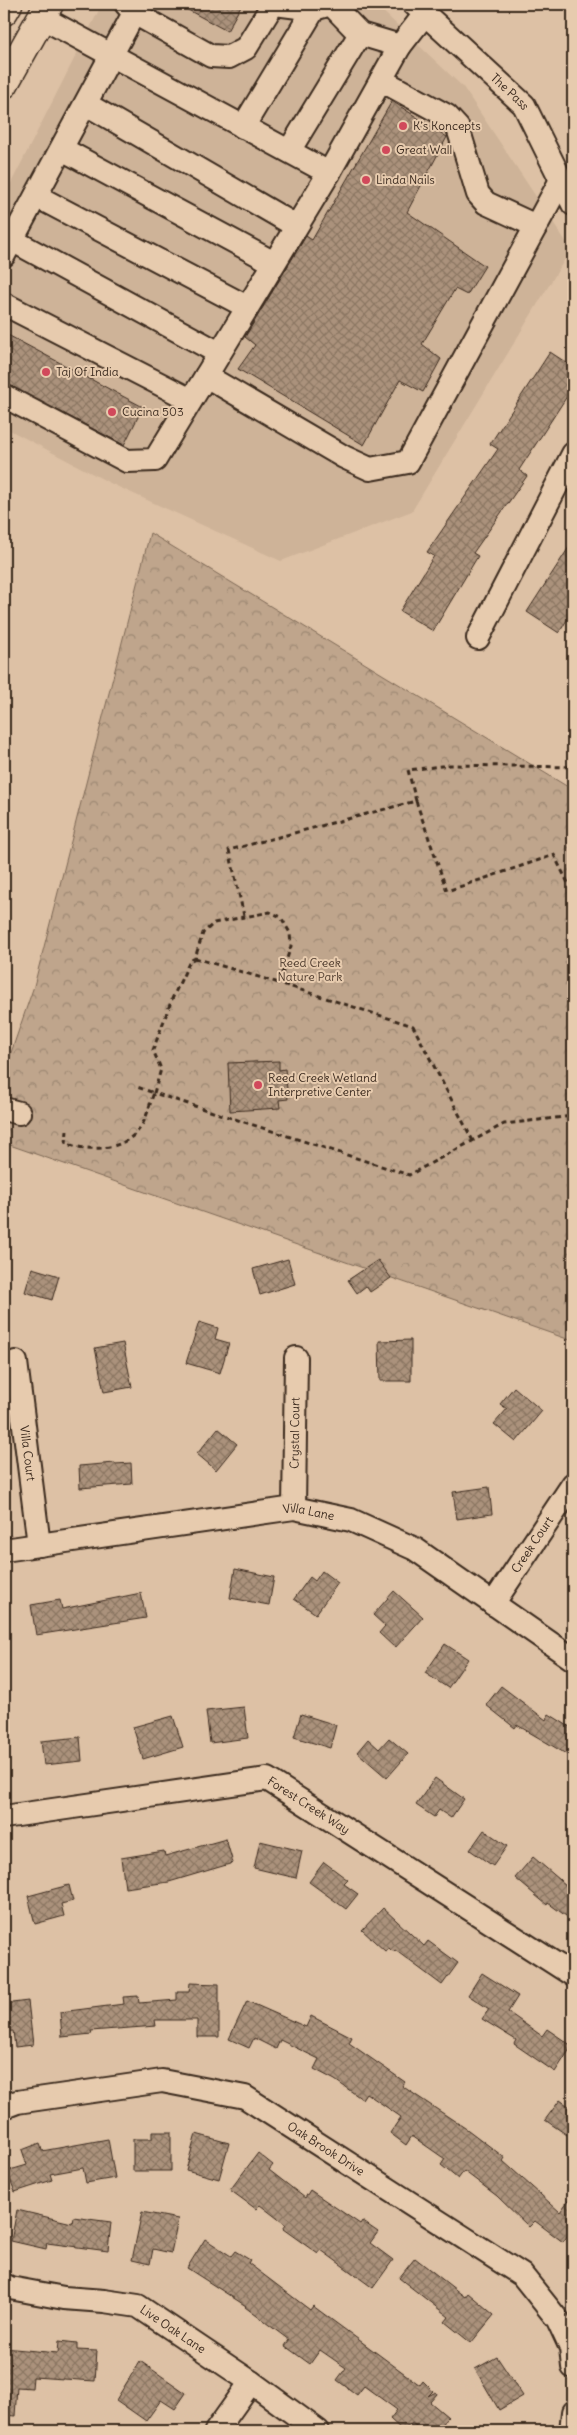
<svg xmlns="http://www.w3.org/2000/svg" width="577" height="2435" viewBox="0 0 577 2435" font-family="Delius,sans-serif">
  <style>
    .built { fill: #ceb398 }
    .park { fill: url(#park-crowns); stroke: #7d6855 }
    .building { fill: url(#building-cross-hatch); stroke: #3b2a1e }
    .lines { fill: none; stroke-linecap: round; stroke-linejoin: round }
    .minor-casing { stroke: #3b2a1e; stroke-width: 26 }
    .major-casing { stroke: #3b2a1e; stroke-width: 31 }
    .path { stroke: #3b2a1e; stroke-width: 3; stroke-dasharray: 5 4; stroke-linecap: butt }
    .minor { stroke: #e7cbae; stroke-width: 22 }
    .major { stroke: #e7cbae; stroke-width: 28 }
    .poi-dot { fill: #d1495b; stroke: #e7cbae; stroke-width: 2 }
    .labels { text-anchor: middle; stroke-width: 4; stroke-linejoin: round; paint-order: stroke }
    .street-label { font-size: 12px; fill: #3b2a1e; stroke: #e7cbae }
    .poi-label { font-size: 12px; fill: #3b2a1e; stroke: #e7cbae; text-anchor: start }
    .park-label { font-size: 12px; fill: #4f3c2e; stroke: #e7cbae }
  </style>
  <defs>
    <pattern id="park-crowns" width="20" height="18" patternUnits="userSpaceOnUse" patternTransform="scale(1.25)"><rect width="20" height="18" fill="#bfa58c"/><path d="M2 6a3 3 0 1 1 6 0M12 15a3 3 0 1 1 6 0" fill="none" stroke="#9c8772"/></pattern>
    <pattern id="building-cross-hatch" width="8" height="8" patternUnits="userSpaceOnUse" patternTransform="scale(1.25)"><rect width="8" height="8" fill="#ab927b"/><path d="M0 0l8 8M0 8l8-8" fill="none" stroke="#8c7764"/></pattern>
  </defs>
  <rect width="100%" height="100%" fill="#ddc1a5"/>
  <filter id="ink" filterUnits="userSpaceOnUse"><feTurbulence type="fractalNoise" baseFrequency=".02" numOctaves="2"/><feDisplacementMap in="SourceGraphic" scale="10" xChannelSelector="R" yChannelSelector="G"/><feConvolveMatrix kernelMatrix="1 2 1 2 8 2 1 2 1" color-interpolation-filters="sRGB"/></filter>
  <g filter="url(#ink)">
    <path class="built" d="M102,4h273l88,83 108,162 -159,262 -131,50 -169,-77 -108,-57v-230z"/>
    <path class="park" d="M150,533l423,257v551l-569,-198v-70l30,-87z"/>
    <path class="building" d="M177,4h65l-15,27z
      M392,101l55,36 -40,75 78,54 -18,29 -12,-6 -33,55 19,15 -18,33 -23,-12 -36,65 -126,-76 17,-24 -10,-8 61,-101 6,4z
      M4,333l139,74 -19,38 -120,-62z
      M550,352l23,15v20l-54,83 8,6 -54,77 5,3 -45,75 -33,-20 34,-55 -7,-4 71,-103 -8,-5z
      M573,541v69l-14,23 -32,-21z
      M279,1061v9l6,-1 3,30 -9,1 1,8 -50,3 -2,-48z
      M288,1259l7,25 -35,11 -7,-26z
      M378,1260l13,18 -21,14 -4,-6 -9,7 -9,-13z
      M32,1268l27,8 -7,24 -27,-8z
      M199,1322l19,6 -3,11 14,4 -9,30 -34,-10z
      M411,1340v41h-31l-1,-40z
      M123,1343l9,44 -28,5 -9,-44z
      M514,1387l28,24 -26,31 -22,-18 13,-15 -7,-5z
      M218,1428l19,16 -21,26 -19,-16z
      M115,1463v1l16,-1 1,21 -52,4 -1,-22z
      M489,1487l3,27 -35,5 -4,-27z
      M235,1569l39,8 -5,28 -39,-7z
      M322,1571l16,12 -22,31 -22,-15 16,-22 5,4z
      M394,1591l29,26 -28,31 -16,-15 6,-7 -12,-11z
      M141,1593l5,25 -110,17 -5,-30 29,-5 2,9z
      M445,1644l23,15 -20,29 -23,-15z
      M501,1686l45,34 3,-6 24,15v29l-56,-33 -2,3 -29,-23z
      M244,1707l4,31 -38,5 -4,-32z
      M301,1714l35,11 -6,23 -36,-11z
      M173,1716l10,31 -40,12 -10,-32z
      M80,1737l2,24 -38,4 -3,-24z
      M389,1738l19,16 -21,24 -30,-26 11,-13 11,10z
      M435,1778l29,21 -13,19 -12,-8 -5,7 -18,-12z
      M484,1830l23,16 -14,20 -23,-16z
      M226,1839l7,24 -64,19 -44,6 -4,-30 43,-7 1,5z
      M260,1841l42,10 -6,27 -42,-10z
      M533,1857l40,34v30l-25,-18 -1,2 -32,-27z
      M324,1862l24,18 -4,4 14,10 -12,15 -37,-27z
      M69,1885l4,16 -12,3 3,12 -29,8 -7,-28z
      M383,1908l41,38 4,-5 30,22 -16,22 -47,-35 -2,2 -4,-4 -4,3 -23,-21z
      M482,1973l36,23 -10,16 34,24 5,-7 25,17 -17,26 -41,-28 2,-4 -34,-21 7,-10 -21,-14z
      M190,1983l29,1v53h-22v-17h-42l1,6 -65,5 1,3 -30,3 -2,-25 64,-8 -1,-7 15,-1 1,7 38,-3v-8h12z
      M28,2001l5,44 -18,2 -2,-16 -9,1v-28z
      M247,2001l59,26 5,-11 41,21 -3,6 56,39 -3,4 66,44 37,28 -2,3 57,51 13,-18v45l-5,-4 -5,7 -28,-21 -6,6 -32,-31 -33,-25 -6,8 -17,-14 4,-6 -33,-23 -6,9 -16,-12 11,-16 -35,-24 -4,6 -27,-19 -21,-11 5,-10 -39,-19 -4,9 -22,-11 -5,10 -20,-9z
      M560,2100l13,9v30l-28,-19z
      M152,2132h19v39h-38v-32h19z
      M196,2134l33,9 -10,36 -33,-9z
      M108,2139l7,39 -29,5 -3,-15 -33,6 2,6 -37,12 -8,-21 20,-6 -5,-15 18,-7 2,8z
      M258,2153l15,12 -4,5 36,28 5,-8 50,34 2,-3 16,11 -8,11 23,17 -20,28 -52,-38 -3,4 -35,-25 3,-4 -26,-20 -4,4 -26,-19z
      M17,2210l55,13 1,-6 38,5 -3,29 -61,-8 -1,6 -35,-8z
      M142,2212l36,7 -7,34 -18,-4 -3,15 -18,-4z
      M205,2239l26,17 4,-5 15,9 -2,3 62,47 3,-4 107,79 3,-4 10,10 -5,5 8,-4 1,2 -7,8 18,15 -13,14h-13l-10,-8 -9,8 -13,-12 7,-9 -33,-24 -7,9 -20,-15 9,-12 -26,-18 -10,14 -25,-18 4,-6 -44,-33 1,-1 -59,-38z
      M415,2258l50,39 3,-4 26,22 -23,28 -26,-21 4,-5 -50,-39z
      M59,2341l18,2v7l20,1 -2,30 -62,-4 -1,11 -15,-1 -2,29 -11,-1v-67l54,5z
      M497,2357l26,39 -24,14 -24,-41z
      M140,2361l46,32 -11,16 -14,-9 -15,21 -30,-21z"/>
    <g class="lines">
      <defs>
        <g id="minor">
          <path d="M275,4l39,5"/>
          <path id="s1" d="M414,4l110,101 49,99"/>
          <path d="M134,13l77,43 18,1 17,-9 27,-44"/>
          <path d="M41,17l288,156"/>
          <path d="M381,80l66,36 11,12 20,66 8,9 50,23"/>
          <path d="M86,104l210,122"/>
          <path d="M243,127l71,-118 17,-5 29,30 40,12"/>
          <path d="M62,149l212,114"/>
          <path d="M289,151l71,-117"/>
          <path d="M36,196l211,111"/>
          <path d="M12,240l207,113"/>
          <path d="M4,255l130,-242 -8,-9"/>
          <path d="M4,304l187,96"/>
          <path d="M206,376l138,81 26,12 38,-7 153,-282"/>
          <path d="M4,396l123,65 28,-1 174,-287 71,-127 25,-32"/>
          <path d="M478,638l95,-184"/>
          <path d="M4,1109l15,4"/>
          <path id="s2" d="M16,1362l23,183"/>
          <path id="s3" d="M294,1508l2,-150"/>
          <path id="s4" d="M4,1550l290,-42 57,12 64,29 158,110"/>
          <path id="s5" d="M493,1604l80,-120"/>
          <path id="s6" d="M4,1817l263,-38 306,196"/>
          <path id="s7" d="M4,2107l13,-5 145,-21 83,16 277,178 36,45 13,28 2,19"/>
          <path id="s8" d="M4,2285l6,3 54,10 40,3 34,5 113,76 67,49"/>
          <path d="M216,2431l35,-49"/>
          <path d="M571,2431l2,-19"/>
        </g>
        <path id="major" d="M4,11l4,-7
          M4,84l45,-80"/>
      </defs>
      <use href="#minor" class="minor-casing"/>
      <use href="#major" class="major-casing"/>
      <path class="path" d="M416,801l-8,-31 42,-5 123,2
        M244,916l-15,-66 187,-49 31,90 107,-36 19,38
        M195,958l84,25
        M67,1130l-1,14c27,8 62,7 77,-21 5,-9 7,-21 11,-30l-17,-6
        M473,1141l-60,-115 -134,-43 12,-37 -1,-13 -9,-16 -11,-5 -56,11 -11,10 -8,25 -5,3 -18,38 -19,51 8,19 -7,24 255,82 95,-51 69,-8"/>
      <use href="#minor" class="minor"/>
      <use href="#major" class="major"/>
    </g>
  </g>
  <g class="poi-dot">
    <circle cx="403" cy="126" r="5"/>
    <circle cx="386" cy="150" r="5"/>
    <circle cx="366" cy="180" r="5"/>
    <circle cx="46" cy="372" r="5"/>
    <circle cx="112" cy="412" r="5"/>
    <circle cx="258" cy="1085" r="5"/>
  </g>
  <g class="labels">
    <g class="street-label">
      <text dy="4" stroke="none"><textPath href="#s1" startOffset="130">The Pass</textPath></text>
      <text dy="4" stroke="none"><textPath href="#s3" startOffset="75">Crystal Court</textPath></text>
      <text dy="4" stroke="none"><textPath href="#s2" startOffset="92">Villa Court</textPath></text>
      <text dy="4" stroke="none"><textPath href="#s4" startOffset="308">Villa Lane</textPath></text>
      <text dy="4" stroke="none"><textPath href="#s5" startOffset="71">Creek Court</textPath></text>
      <text dy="4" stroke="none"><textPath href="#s6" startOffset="315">Forest Creek Way</textPath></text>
      <text dy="4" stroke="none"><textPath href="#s7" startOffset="341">Oak Brook Drive</textPath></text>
      <text dy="4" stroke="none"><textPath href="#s8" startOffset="178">Live Oak Lane</textPath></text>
    </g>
    <g class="poi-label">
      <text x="413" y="130">K's Koncepts</text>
      <text x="396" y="154">Great Wall</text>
      <text x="376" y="184">Linda Nails</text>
      <text x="56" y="376">Taj Of India</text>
      <text x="122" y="416">Cucina 503</text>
      <text x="268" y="1082">Reed Creek Wetland<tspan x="268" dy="14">Interpretive Center</tspan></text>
    </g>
    <g class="park-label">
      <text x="310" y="967">Reed Creek<tspan x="310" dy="14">Nature Park</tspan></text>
    </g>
  </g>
  <rect width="577" height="2435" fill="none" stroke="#e7cbae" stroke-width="20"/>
  <rect x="10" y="10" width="557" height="2415" fill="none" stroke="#3b2a1e" stroke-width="2" filter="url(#ink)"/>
</svg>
